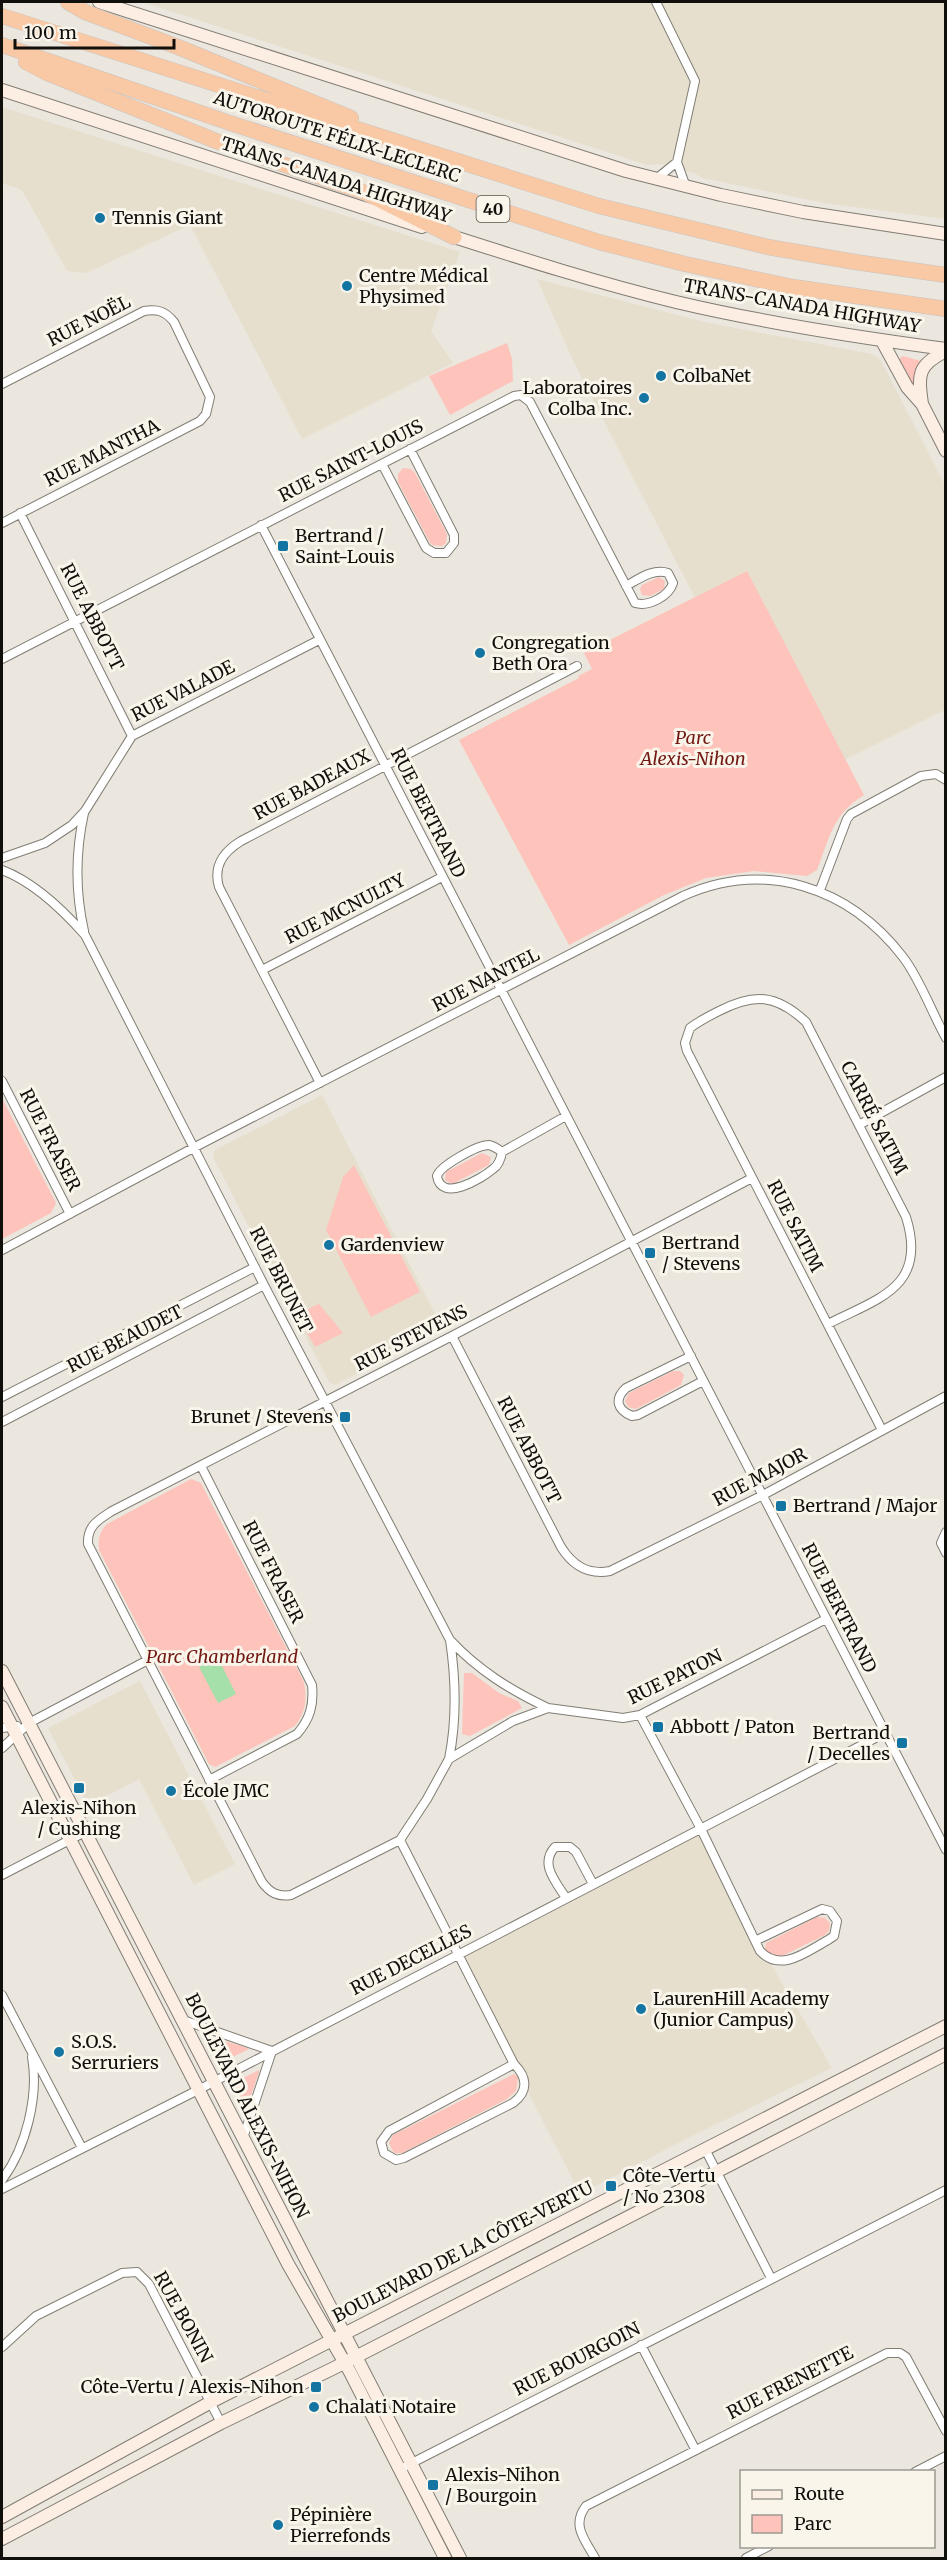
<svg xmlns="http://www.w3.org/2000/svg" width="947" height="2560" viewBox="0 0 947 2560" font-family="Merriweather,serif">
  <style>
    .built { fill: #e6dfce }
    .green { fill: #fec3ba }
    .water { fill: #a5dfaa }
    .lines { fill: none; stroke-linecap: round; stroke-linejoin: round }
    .street-casing { stroke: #817d74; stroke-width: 10 }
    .secondary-casing { stroke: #817d74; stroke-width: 14 }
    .highway-casing { stroke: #c6c5c5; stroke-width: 16 }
    .street { stroke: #fff; stroke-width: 8 }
    .secondary { stroke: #fdeee4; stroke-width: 12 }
    .highway { stroke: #f9c8a4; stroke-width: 15 }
    .poi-dot { fill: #1475a2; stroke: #f9f5eb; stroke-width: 2 }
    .labels { text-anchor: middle; stroke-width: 6; stroke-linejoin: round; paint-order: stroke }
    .shield { fill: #f9f5eb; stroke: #57544f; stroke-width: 1.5 }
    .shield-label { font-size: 16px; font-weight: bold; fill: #110f0c }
    .street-label { font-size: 18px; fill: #110f0c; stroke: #f9f5eb }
    .poi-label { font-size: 18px; fill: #110f0c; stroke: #f9f5eb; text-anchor: start }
    .park-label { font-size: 18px; font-style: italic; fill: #731913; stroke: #f9f5eb }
  </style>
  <rect width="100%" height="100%" fill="#ebe7de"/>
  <path class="built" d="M142,2h803v217l-121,-16 -122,-25 -8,-5 -35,-9 -12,1z
    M2,107l458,145 -29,79 22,32 -151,76 -112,-214 -104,48 -19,-2 -45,-81 -20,-7z
    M537,279l172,44 163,31 8,5 65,126v225l-101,50 -97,-188 -52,26 -120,-233z
    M322,1095l121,234 -108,56 -6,-3 -116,-225 2,-7z
    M140,1681l95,183 -41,21 -55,-106 -51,26 -40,-77z
    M701,1829l56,111 75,128 -144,70 -108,56 -122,-240z"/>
  <path class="green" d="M507,343l5,16 1,22 -63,34 -21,-39z
    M903,356l18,5 -9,23 -13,-25z
    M403,468l8,1 4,4 32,61 -1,9 -4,3 -10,-1 -3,-4 -31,-59v-8z
    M747,571l117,224c-32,20 -34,42 -47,75l-10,6 -53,-5 -48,7 -42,17 -95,50 -110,-205 120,-62 -1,-2 14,-7 -8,-16z
    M659,577l6,4 -1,8 -14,7 -8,-1 -2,-6 2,-4z
    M2,1098l54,105 -5,10 -49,26z
    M482,1153l9,4 -2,8 -37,19 -7,-4 1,-8z
    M354,1165l66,127 -49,25 -45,-87 17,-53z
    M319,1304l24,29 -28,14 -18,-33z
    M673,1371h7l4,4 -3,10 -45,24 -8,-2 -3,-6 4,-8z
    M191,1479l10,4 103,199c3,17 2,30 -9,44l-80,41 -6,-3 -110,-214c-1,-11 0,-18 8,-26z
    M464,1673h8l27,20 19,8 4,7 -52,28 -8,-2z
    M817,1917l8,1 5,5 -1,8 -4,4 -43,21 -8,-1 -9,-5 1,-7z
    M208,2036l37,11 4,2 -25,12 -4,-3z
    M259,2070v2l-13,38 -12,-25 3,-4z
    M514,2074l4,3 -2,14 -9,8 -105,54h-8l-5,-10 4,-8z"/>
  <path class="water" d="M218,1658l18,36 -18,9 -19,-36z"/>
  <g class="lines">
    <defs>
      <path id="street" d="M656,2l39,79 -18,81 9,25
        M656,179l21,-17
        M2,384l142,-73c14,-2 21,0 30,11l36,75 -4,17 -6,7 -198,102
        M382,464l44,84 8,5h12l8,-10v-8l-44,-86
        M20,513l112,223
        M261,525l685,1325
        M2,659l512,-263 7,-1 9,7 103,197 2,4c14,4 34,-7 38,-20l-5,-10c-15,-5 -29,6 -42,13
        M2,858l43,-15 27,-18 13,-14 47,-75 187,-96
        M2,870c32,12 60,39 83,65l179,350 186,355c28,30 60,50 98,68
        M820,890l27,-71 4,-5 70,-38 15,-2 10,6
        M84,931c-9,-40 -9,-77 0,-118
        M262,970l180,-93
        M2,1081l68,133
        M320,1083l-101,-196c-6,-21 4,-35 22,-46l336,-175
        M859,1125l87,-48
        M502,1152c-4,-3 -8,-6 -13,-7 -12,0 -49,21 -52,31 4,27 44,3 56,-7 6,-4 8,-11 9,-17l64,-36
        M752,1178l-300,158 -340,175c-14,9 -25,15 -24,33l174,338c8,11 16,15 29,13l109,-55 27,-41 22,-40 64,-38 35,-13 75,10 17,-3 186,-96
        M2,1250l193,-103 488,-251c82,-37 166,-9 220,61 17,22 29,56 43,81
        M828,1324c51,-26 100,-37 78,-107l-100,-195c-30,-28 -52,-29 -87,-11 -10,5 -20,10 -29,17l-5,15 2,8 195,379
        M452,1336l109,211c12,19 27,28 49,24l153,-76 183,-99
        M691,1356l-65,32c-12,11 -9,22 6,28l6,-1 65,-34
        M2,1397l253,-130
        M2,1422l262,-137
        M201,1466l111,219c2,20 -2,34 -15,49l-88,46
        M946,1532l-5,11 5,10
        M640,1715l61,114 59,122c21,22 46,1 68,-11l6,-4 3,-15 -7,-10 -8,-2 -65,31
        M2,1728l15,-2
        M2,1748l27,-25 117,-62
        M449,1759c8,-40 7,-79 1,-119
        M400,1840l114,224c13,13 15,27 -1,39l-109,55 -8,2 -12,-7 -3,-11 8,-11 125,-67
        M2,1875l83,-43
        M566,1898c-10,-16 -27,-34 -11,-51h15l6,5 17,32
        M2,1995l80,153
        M183,2020l89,31
        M243,2138l29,-87
        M705,2149l66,129
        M2,2180c24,-32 37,-84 30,-123
        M2,2189l196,-99 687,-357
        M641,2345l54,104
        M2,2347l34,-31 86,-43 15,-1 12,12 72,139
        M406,2466l540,-276
        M915,2472l31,-16
        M595,2558c-10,-18 -24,-33 -9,-52l301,-153h13l6,4 40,74
        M746,2558l23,-12"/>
      <path id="secondary" d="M99,2l527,169 95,24 82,17 143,22
        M2,90l420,137
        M448,235c75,24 150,48 228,67 89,21 179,35 270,47
        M882,341l25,46 15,17 24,47
        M922,404c-4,-29 -5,-39 24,-53
        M2,1671l458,887
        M2,1707l286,557 62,108 95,186
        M2,2517l209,-115 735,-376
        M2,2539l219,-116 113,-55 612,-314"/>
      <path id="highway" d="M68,2l17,10 93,35 173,71
        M2,16l597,190 169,41 87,15 91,13
        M2,45l231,79 366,118 86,22 108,23 153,22
        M26,62l21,11 169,68 150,52 88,44"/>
    </defs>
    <use href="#street" class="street-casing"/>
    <use href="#secondary" class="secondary-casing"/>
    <use href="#highway" class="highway-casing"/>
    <use href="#street" class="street"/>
    <use href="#secondary" class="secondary"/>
    <use href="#highway" class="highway"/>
  </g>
  <g class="poi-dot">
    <circle cx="100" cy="218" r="6"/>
    <circle cx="347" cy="286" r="6"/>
    <circle cx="661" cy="376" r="6"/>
    <circle cx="644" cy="398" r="6"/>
    <rect x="277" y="540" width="12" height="12" rx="3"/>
    <circle cx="480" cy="653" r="6"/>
    <circle cx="329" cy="1245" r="6"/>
    <rect x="644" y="1247" width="12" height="12" rx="3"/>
    <rect x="339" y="1411" width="12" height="12" rx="3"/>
    <rect x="775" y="1500" width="12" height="12" rx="3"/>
    <rect x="652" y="1721" width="12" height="12" rx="3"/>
    <rect x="896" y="1737" width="12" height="12" rx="3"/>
    <rect x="73" y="1782" width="12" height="12" rx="3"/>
    <circle cx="171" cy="1791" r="6"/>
    <circle cx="641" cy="2009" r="6"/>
    <circle cx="59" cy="2052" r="6"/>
    <rect x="605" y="2180" width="12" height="12" rx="3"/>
    <rect x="310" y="2381" width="12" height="12" rx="3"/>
    <circle cx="314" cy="2407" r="6"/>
    <rect x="427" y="2479" width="12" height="12" rx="3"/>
    <circle cx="278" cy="2525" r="6"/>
  </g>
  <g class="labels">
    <rect class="shield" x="476.5" y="196" width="33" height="26" rx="4.5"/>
    <g class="shield-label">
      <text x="493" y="215">40</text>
    </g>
    <g class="street-label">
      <text transform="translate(337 137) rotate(18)" y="6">AUTOROUTE FÉLIX-LECLERC</text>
      <text transform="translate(336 180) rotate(18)" y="6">TRANS-CANADA HIGHWAY</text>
      <text transform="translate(802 306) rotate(10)" y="6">TRANS-CANADA HIGHWAY</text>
      <text transform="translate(89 321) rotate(-27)" y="6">RUE NOËL</text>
      <text transform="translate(102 453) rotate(-27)" y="6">RUE MANTHA</text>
      <text transform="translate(351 461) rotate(-27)" y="6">RUE SAINT-LOUIS</text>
      <text transform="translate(92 617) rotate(63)" y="6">RUE ABBOTT</text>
      <text transform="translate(183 691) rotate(-27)" y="6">RUE VALADE</text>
      <text transform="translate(312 785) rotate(-28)" y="6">RUE BADEAUX</text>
      <text transform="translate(428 813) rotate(63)" y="6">RUE BERTRAND</text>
      <text transform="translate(345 909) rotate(-27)" y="6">RUE MCNULTY</text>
      <text transform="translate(486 980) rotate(-27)" y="6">RUE NANTEL</text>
      <text transform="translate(874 1118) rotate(63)" y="6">CARRÉ SATIM</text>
      <text transform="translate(50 1140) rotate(63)" y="6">RUE FRASER</text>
      <text transform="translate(795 1226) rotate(63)" y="6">RUE SATIM</text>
      <text transform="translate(281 1280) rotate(63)" y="6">RUE BRUNET</text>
      <text transform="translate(411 1338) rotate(-27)" y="6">RUE STEVENS</text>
      <text transform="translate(125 1339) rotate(-27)" y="6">RUE BEAUDET</text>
      <text transform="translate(529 1450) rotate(63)" y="6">RUE ABBOTT</text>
      <text transform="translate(760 1477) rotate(-28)" y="6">RUE MAJOR</text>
      <text transform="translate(273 1572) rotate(63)" y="6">RUE FRASER</text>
      <text transform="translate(839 1608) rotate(63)" y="6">RUE BERTRAND</text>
      <text transform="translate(675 1677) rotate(-26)" y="6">RUE PATON</text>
      <text transform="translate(411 1960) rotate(-27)" y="6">RUE DECELLES</text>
      <text transform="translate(247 2106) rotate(63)" y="6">BOULEVARD ALEXIS-NIHON</text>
      <text transform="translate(463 2252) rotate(-27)" y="6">BOULEVARD DE LA CÔTE-VERTU</text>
      <text transform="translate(183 2317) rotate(61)" y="6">RUE BONIN</text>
      <text transform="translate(577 2359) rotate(-27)" y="6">RUE BOURGOIN</text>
      <text transform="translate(790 2383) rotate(-27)" y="6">RUE FRENETTE</text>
    </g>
    <g class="poi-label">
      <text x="112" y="224">Tennis Giant</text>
      <text x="359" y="282">Centre Médical<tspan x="359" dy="21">Physimed</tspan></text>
      <text x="673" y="382">ColbaNet</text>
      <text x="632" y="394" text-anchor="end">Laboratoires<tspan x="632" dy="21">Colba Inc.</tspan></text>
      <text x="295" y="542">Bertrand /<tspan x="295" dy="21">Saint-Louis</tspan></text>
      <text x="492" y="649">Congregation<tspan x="492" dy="21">Beth Ora</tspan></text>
      <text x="662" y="1249">Bertrand<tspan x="662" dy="21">/ Stevens</tspan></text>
      <text x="341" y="1251">Gardenview</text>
      <text x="333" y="1423" text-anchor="end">Brunet / Stevens</text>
      <text x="793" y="1512">Bertrand / Major</text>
      <text x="670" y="1733">Abbott / Paton</text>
      <text x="890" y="1739" text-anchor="end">Bertrand<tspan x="890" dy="21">/ Decelles</tspan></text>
      <text x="183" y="1797">École JMC</text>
      <text x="79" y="1814" text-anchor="middle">Alexis-Nihon<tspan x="79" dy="21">/ Cushing</tspan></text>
      <text x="653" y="2005">LaurenHill Academy<tspan x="653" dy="21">(Junior Campus)</tspan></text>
      <text x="71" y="2048">S.O.S.<tspan x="71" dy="21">Serruriers</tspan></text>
      <text x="623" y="2182">Côte-Vertu<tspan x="623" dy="21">/ No 2308</tspan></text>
      <text x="304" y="2393" text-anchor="end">Côte-Vertu / Alexis-Nihon</text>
      <text x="326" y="2413">Chalati Notaire</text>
      <text x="445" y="2481">Alexis-Nihon<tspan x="445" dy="21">/ Bourgoin</tspan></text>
      <text x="290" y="2521">Pépinière<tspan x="290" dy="21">Pierrefonds</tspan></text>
    </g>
    <g class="park-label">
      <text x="693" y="744">Parc<tspan x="693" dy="21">Alexis-Nihon</tspan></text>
      <text x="222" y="1663">Parc Chamberland</text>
    </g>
  </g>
  <rect width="947" height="2560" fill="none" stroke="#110f0c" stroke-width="6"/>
  <rect x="740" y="2470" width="195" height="78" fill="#f9f5eb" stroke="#9c9992" stroke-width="1.5"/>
  <rect x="752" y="2490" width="30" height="9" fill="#fdeee4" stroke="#9c9992" stroke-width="1.5"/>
  <text x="794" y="2500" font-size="18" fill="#110f0c">Route</text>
  <rect x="752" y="2515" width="30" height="18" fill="#fec3ba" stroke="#9c9992" stroke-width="1.5"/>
  <text x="794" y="2530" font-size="18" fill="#110f0c">Parc</text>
  <path d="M15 39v9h159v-9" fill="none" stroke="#110f0c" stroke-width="3"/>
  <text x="24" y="39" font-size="18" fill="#110f0c" stroke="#f9f5eb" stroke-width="4.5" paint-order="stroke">100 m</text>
</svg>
